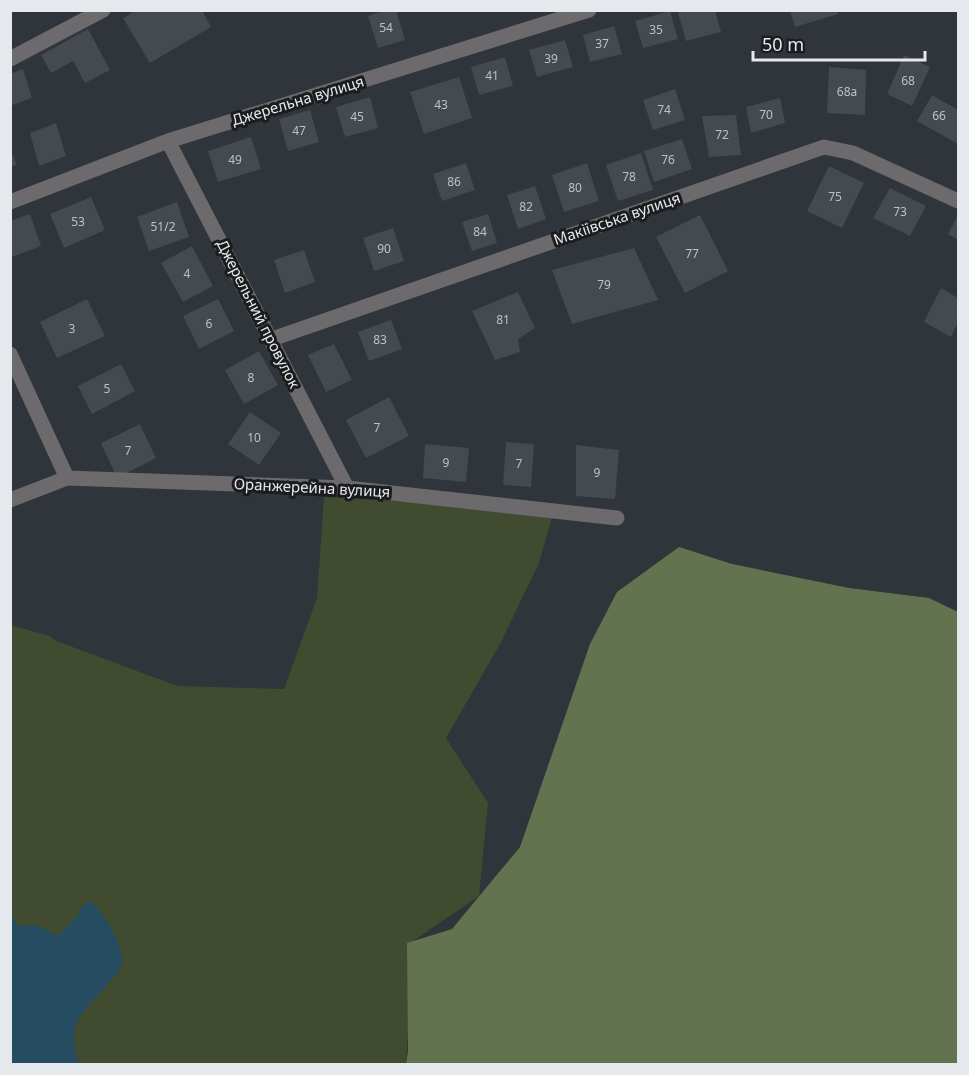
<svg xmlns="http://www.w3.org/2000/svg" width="969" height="1075" viewBox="0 0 969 1075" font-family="'Noto Sans',sans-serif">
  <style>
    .green { fill: #404b30 }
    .forest { fill: #64734f }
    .water { fill: #254c60 }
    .building { fill: #444a4f }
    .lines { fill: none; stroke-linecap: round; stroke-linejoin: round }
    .minor { stroke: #6c6a6d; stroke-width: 15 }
    .labels { text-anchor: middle; stroke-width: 6; stroke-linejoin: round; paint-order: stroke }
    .number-label { font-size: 12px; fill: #bdc0c5 }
    .street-label { font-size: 15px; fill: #e5e8ec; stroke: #1a1c1e }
  </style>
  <rect width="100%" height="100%" fill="#2f353a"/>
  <path class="green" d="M324,497l230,13 -15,53 -39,81 -54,94 42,65 -9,93 -66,45 -7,123h-395l-1,-439 40,11 4,4 123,46 107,3 33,-91z"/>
  <path class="forest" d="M679,547l53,17 117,24 80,10 29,14v452h-552l2,-13 -1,-108 45,-14 68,-82 70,-203 27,-52z"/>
  <path class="water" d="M87,902h5c12,12 36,48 29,65 -3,7 -10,12 -14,18 -26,29 -42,39 -28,79h-68v-151l6,12 21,1 20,10 18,-18 6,-12z"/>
  <path class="building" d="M137,10h65l9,17 -61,36 -27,-45z
    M386,10h10l9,30 -27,8 -10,-32z
    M686,10h29l6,22 -35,9 -8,-28z
    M790,10h47l1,4 -43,13z
    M670,11l8,28 -35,9 -8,-27z
    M614,26l8,28 -32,8 -7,-27z
    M88,29l22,41 -25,13 -12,-22 -22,12 -10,-18z
    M565,40l8,27 -36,10 -8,-27z
    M904,55l26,12 -18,39 -25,-12z
    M505,57l8,29 -34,9 -8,-28z
    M829,67l37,3 -1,45 -38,-2z
    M23,69l9,29 -22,8v-32z
    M459,77l13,41 -48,16 -14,-42z
    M675,89l10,31 -32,10 -10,-30z
    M932,95l26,15v34l-41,-23z
    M370,97l8,31 -33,9 -9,-30z
    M780,98l5,25 -34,10 -5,-26z
    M310,110l9,32 -31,9 -9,-32z
    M736,115l5,40 -32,2 -7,-41z
    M56,123l10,33 -27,10 -9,-33z
    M251,137l10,32 -43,13 -10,-31z
    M682,139l10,30 -38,13 -10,-31z
    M10,149l7,16 -7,2z
    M641,153l12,37 -35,11 -12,-36z
    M466,163l9,27 -33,11 -9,-27z
    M587,163l12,38 -35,11 -12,-37z
    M829,166l35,17 -22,45 -35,-17z
    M535,186l11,33 -28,10 -11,-34z
    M890,188l36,18 -16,30 -37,-18z
    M91,197l14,33 -41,18 -14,-34z
    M177,202l12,35 -40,14 -12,-34z
    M30,214l11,32 -29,11 -2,-36z
    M488,214l9,29 -25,8 -10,-29z
    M700,215l28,56 -43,22 -29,-56z
    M958,215v25l-10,-6z
    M393,228l11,33 -30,10 -11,-33z
    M192,246l21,40 -30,16 -22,-39z
    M634,248l24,52 -86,24 -20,-54z
    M304,250l11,32 -30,11 -11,-33z
    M941,288l17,10v24l-7,15 -27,-15z
    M518,292l17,36 -17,11 2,13 -25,8 -23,-49z
    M87,299l18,37 -48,22 -17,-36z
    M218,299l16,32 -35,18 -16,-33z
    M391,320l11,29 -33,12 -11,-29z
    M334,344l18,36 -26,12 -18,-37z
    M259,351l19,34 -34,19 -19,-34z
    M121,364l14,27 -43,23 -14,-28z
    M389,397l20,39 -43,22 -20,-38z
    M250,412l31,21 -22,32 -31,-21z
    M140,424l16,34 -39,20 -16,-35z
    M506,442l28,2 -3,43 -28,-2z
    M425,444l44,4 -3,34 -43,-4z
    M576,445l43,5 -4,49 -39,-3z"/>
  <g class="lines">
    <path class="minor" d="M10,59l93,-49
      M168,141l179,347
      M10,202l158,-61 421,-131
      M272,339l552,-192 29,6 105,48
      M10,354l57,124
      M10,500l57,-22 280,10 270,30"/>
  </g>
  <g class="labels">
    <g class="number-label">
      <text x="386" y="32">54</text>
      <text x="656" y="34">35</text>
      <text x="602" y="48">37</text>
      <text x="551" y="63">39</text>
      <text x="492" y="80">41</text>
      <text x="908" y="85">68</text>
      <text x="847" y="96">68а</text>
      <text x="441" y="109">43</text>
      <text x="664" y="114">74</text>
      <text x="766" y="119">70</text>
      <text x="939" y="120">66</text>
      <text x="357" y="121">45</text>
      <text x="299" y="135">47</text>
      <text x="722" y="139">72</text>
      <text x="235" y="164">49</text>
      <text x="668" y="164">76</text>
      <text x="629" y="181">78</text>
      <text x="454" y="186">86</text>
      <text x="575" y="192">80</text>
      <text x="835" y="201">75</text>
      <text x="526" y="211">82</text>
      <text x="900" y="216">73</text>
      <text x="78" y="226">53</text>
      <text x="163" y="231">51/2</text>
      <text x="480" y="236">84</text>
      <text x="384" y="253">90</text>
      <text x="692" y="258">77</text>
      <text x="187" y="278">4</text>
      <text x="604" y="289">79</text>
      <text x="503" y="324">81</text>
      <text x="209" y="328">6</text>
      <text x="72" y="333">3</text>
      <text x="380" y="344">83</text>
      <text x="251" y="382">8</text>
      <text x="107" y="393">5</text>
      <text x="377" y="432">7</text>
      <text x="254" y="442">10</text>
      <text x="128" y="455">7</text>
      <text x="446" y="467">9</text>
      <text x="519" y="468">7</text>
      <text x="597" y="477">9</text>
    </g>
    <g class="street-label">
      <text transform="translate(298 101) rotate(-17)" y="5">Джерельна вулиця</text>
      <text transform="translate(617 219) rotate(-19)" y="5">Макіївська вулиця</text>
      <text transform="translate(258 314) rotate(63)" y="5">Джерельний провулок</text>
      <text transform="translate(312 488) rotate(3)" y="5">Оранжерейна вулиця</text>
    </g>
  </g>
  <rect width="969" height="1075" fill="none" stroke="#e5e8ec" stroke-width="24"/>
  <path d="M753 51v9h172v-9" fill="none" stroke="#e5e8ec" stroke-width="3"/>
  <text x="762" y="51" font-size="18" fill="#e5e8ec" stroke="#1a1c1e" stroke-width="4.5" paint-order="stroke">50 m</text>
</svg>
